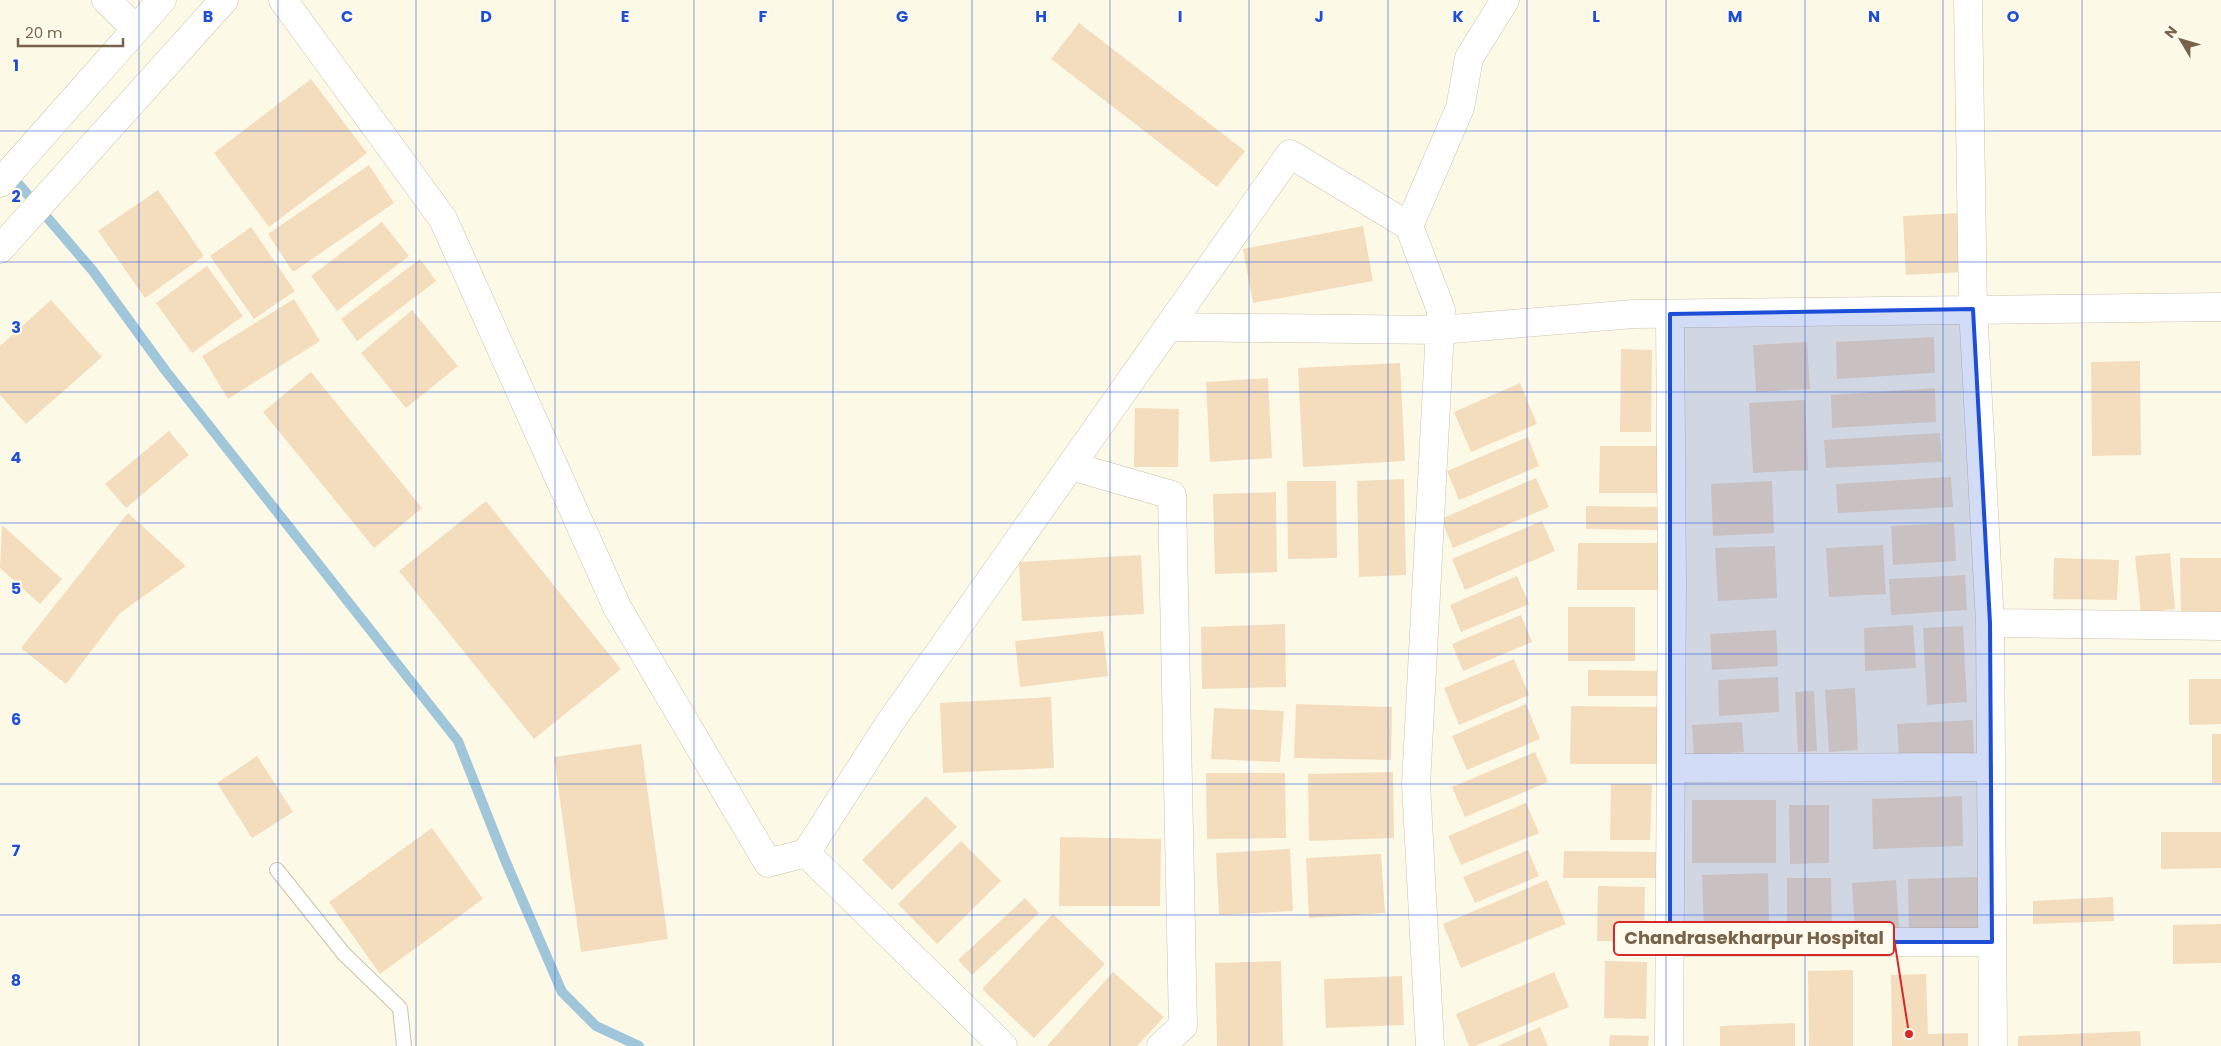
<svg xmlns="http://www.w3.org/2000/svg" width="2221" height="1046" viewBox="0 0 2221 1046" font-family="Poppins,sans-serif">
  <style>
    .lines { fill: none; stroke-linecap: round; stroke-linejoin: round }
    .stream { stroke: #a0c6da; stroke-width: 10 }
    .building { fill: #f4ddbd }
    .lane-casing { stroke: #cfc2ac; stroke-width: 16 }
    .street-casing { stroke: #cfc2ac; stroke-width: 29 }
    .secondary-casing { stroke: #d3c4a9; stroke-width: 29 }
    .lane { stroke: #fff; stroke-width: 14 }
    .street { stroke: #fff; stroke-width: 28 }
    .secondary { stroke: #fff; stroke-width: 28 }
    .marked { fill: #1d4ed8; fill-opacity: 0.2; stroke: #1d4ed8; stroke-width: 4; stroke-linejoin: round }
    .grid { fill: none; stroke: #1d4ed8; stroke-width: 1; stroke-opacity: 0.55 }
    .grid-label { font-size: 16px; text-anchor: middle; font-weight: bold; fill: #1d4ed8; stroke: #fffbee; stroke-width: 4.5; stroke-linejoin: round; paint-order: stroke }
    .leader { fill: none; stroke: #d62828; stroke-width: 2 }
    .callout-dot { fill: #d62828; stroke: #fffbee; stroke-width: 2 }
    .callout { fill: #fffbee; stroke: #d62828; stroke-width: 2 }
    .callout-label { font-size: 18px; text-anchor: middle; font-weight: bold; fill: #78634a }
  </style>
  <rect width="100%" height="100%" fill="#fdf9e7"/>
  <g class="lines">
    <path class="stream" d="M10,174l83,97 72,99 293,371 47,119 57,132 34,34 43,20"/>
  </g>
  <path class="building" d="M1079,23l166,128 -28,36 -166,-128z
    M311,79l56,74 -98,74 -55,-74z
    M369,165l25,38 -101,69 -25,-38z
    M158,190l46,66 -59,42 -47,-67z
    M1962,213l3,59 -59,3 -3,-59z
    M382,222l27,34 -72,55 -26,-35z
    M1363,226l10,55 -120,22 -10,-54z
    M251,227l44,64 -41,28 -44,-63z
    M420,259l16,22 -79,60 -16,-22z
    M207,266l36,50 -51,37 -36,-50z
    M294,299l26,42 -92,58 -26,-43z
    M51,300l51,57 -76,67 -26,-29v-49z
    M412,310l46,56 -52,42 -45,-55z
    M1934,337l1,36 -98,6 -1,-37z
    M1807,342l3,47 -54,3 -3,-47z
    M1621,349l31,1 -1,82h-31z
    M2140,361l1,94 -49,1 -1,-94z
    M1400,363l5,98 -102,6 -5,-99z
    M311,372l111,136 -48,40 -111,-136z
    M1268,378l4,80 -62,4 -4,-80z
    M1520,383l17,41 -66,28 -17,-40z
    M1935,388l1,34 -104,6 -1,-33z
    M1805,400l3,70 -55,3 -4,-70z
    M1135,408l44,1 -1,58h-44z
    M169,431l20,24 -63,53 -21,-24z
    M1940,433l2,29 -116,6 -2,-28z
    M1528,437l11,29 -80,34 -12,-29z
    M1600,446h59l-1,47h-59z
    M1951,477l2,30 -115,6 -2,-29z
    M1536,478l13,29 -96,41 -12,-29z
    M1404,479l2,96 -47,2 -2,-96z
    M1287,481h49l1,77 -49,1z
    M1772,481l2,52 -61,3 -2,-52z
    M1276,492l1,80 -62,2 -2,-80z
    M486,501l135,168 -87,70 -135,-168z
    M1586,506l74,1 -1,23 -73,-1z
    M128,513l58,53 -66,47 -54,71 -45,-36z
    M1542,521l13,30 -90,39 -13,-31z
    M1954,523l2,38 -63,4 -2,-39z
    M2,525l60,54 -22,25 -40,-36z
    M1578,543h81l-1,47h-81z
    M1883,545l3,49 -57,3 -3,-49z
    M1775,546l2,52 -59,3 -3,-53z
    M2170,553l5,56 -34,4 -6,-57z
    M1141,555l3,59 -122,7 -3,-59z
    M2054,558l65,2 -2,40 -64,-1z
    M2180,558h41v61h-40z
    M1965,575l2,35 -76,5 -2,-36z
    M1517,576l12,28 -68,28 -11,-27z
    M1568,607h67v54h-67z
    M1521,615l11,27 -69,29 -11,-27z
    M1285,624l1,63 -84,2 -1,-62z
    M1913,625l3,43 -51,3 -1,-43z
    M1963,626l4,76 -40,3 -4,-77z
    M1776,630l2,36 -66,4 -2,-36z
    M1103,631l5,45 -88,11 -5,-46z
    M1514,659l15,36 -70,30 -15,-37z
    M1588,670l72,1v25h-72z
    M1778,677l1,35 -60,4 -1,-36z
    M2189,679h32v45l-32,1z
    M1855,688l3,62 -29,2 -4,-62z
    M1814,691l3,60 -19,1 -3,-60z
    M1051,697l3,71 -111,5 -3,-70z
    M1296,704l96,3 -1,53 -97,-2z
    M1526,704l14,35 -73,31 -15,-34z
    M1571,706l88,1v57h-89z
    M1214,708l70,3 -4,51 -69,-3z
    M1973,720l1,33 -75,4 -2,-33z
    M1742,722l2,30 -50,3 -2,-30z
    M2212,734h9v49h-9z
    M641,744l27,195 -87,13 -27,-195z
    M1535,752l13,30 -83,35 -13,-30z
    M257,756l36,56 -41,26 -35,-55z
    M1393,772l1,66 -85,3 -1,-67z
    M1206,773h79l1,65 -79,1z
    M1611,784h41l-2,56h-40z
    M926,796l31,31 -65,63 -30,-30z
    M1962,796l1,50 -90,3 -1,-50z
    M1692,800h84v63h-84z
    M1526,803l13,30 -78,32 -13,-29z
    M1789,805h40v58l-39,1z
    M432,828l51,71 -103,75 -51,-72z
    M2161,832h60v36l-60,1z
    M1060,837l101,2 -1,67h-101z
    M961,841l40,40 -64,63 -39,-40z
    M1290,849l3,62 -74,4 -3,-62z
    M1528,850l11,26 -64,27 -12,-26z
    M1564,851l94,1 -1,26h-94z
    M1381,854l4,59 -76,5 -3,-60z
    M1768,873l1,53 -65,3 -2,-54z
    M1978,877l1,51 -70,2 -1,-51z
    M1787,878h44l1,54h-45z
    M1547,880l19,44 -105,44 -18,-44z
    M1896,880l3,48 -44,3 -3,-48z
    M1598,886l47,1 -1,54h-47z
    M2113,897l1,24 -81,3v-23z
    M1025,898l14,15 -67,62 -14,-15z
    M1053,914l52,50 -71,74 -52,-49z
    M2221,924v39l-48,1v-39z
    M1281,961l2,85h-66l-2,-83z
    M1605,961l42,1 -1,57 -42,-1z
    M1853,970v76h-44l-1,-75z
    M1113,972l51,45 -27,29h-90z
    M1554,972l15,35 -94,39h-6l-13,-32z
    M1926,974l2,60 40,-1v13h-76l-1,-71z
    M1402,976l2,49 -78,3 -2,-49z
    M1795,1023v23h-75v-20z
    M1540,1027l8,19h-51z
    M2140,1031l1,15h-123v-10z
    M1610,1035l39,1 -1,10h-39z"/>
  <g class="lines">
    <defs>
      <path id="lane" d="M277,870l67,84 56,54 4,38"/>
      <path id="street" d="M106,0l30,29
        M283,0l160,219 174,388 151,256 38,-10 83,-129 401,-570 119,72 51,-118 9,-50 36,-58
        M1968,0l5,309 17,314
        M1409,226l32,84 -25,474 14,262
        M1169,327l271,3 194,-16 587,-7
        M1071,466l101,29 11,531 -22,20
        M1671,768l320,-1
        M806,853l197,193
        M1670,942h322
        M1669,1046l3,-462 -2,-270
        M1993,1046l-3,-423 231,3"/>
      <path id="secondary" d="M0,183l162,-183
        M0,249l224,-249"/>
    </defs>
    <use href="#lane" class="lane-casing"/>
    <use href="#street" class="street-casing"/>
    <use href="#secondary" class="secondary-casing"/>
    <use href="#lane" class="lane"/>
    <use href="#street" class="street"/>
    <use href="#secondary" class="secondary"/>
  </g>
  <path class="marked" d="M1973,309l17,314 2,319h-322v-628z"/>
  <path class="grid" d="M139,0v1046M278,0v1046M416,0v1046M555,0v1046M694,0v1046M833,0v1046M972,0v1046M1110,0v1046M1249,0v1046M1388,0v1046M1527,0v1046M1666,0v1046M1805,0v1046M1943,0v1046M2082,0v1046M0,131h2221M0,262h2221M0,392h2221M0,523h2221M0,654h2221M0,784h2221M0,915h2221"/>
  <g class="grid-label">
    <text x="208" y="22">B</text>
    <text x="347" y="22">C</text>
    <text x="486" y="22">D</text>
    <text x="625" y="22">E</text>
    <text x="763" y="22">F</text>
    <text x="902" y="22">G</text>
    <text x="1041" y="22">H</text>
    <text x="1180" y="22">I</text>
    <text x="1319" y="22">J</text>
    <text x="1458" y="22">K</text>
    <text x="1596" y="22">L</text>
    <text x="1735" y="22">M</text>
    <text x="1874" y="22">N</text>
    <text x="2013" y="22">O</text>
    <text x="16" y="71">1</text>
    <text x="16" y="202">2</text>
    <text x="16" y="333">3</text>
    <text x="16" y="463">4</text>
    <text x="16" y="594">5</text>
    <text x="16" y="725">6</text>
    <text x="16" y="856">7</text>
    <text x="16" y="986">8</text>
  </g>
  <path class="leader" d="M1909 1034L1894 938"/>
  <circle class="callout-dot" cx="1909" cy="1034" r="5"/>
  <rect class="callout" x="1614" y="922" width="280" height="33" rx="5"/>
  <g class="callout-label">
    <text x="1754" y="944">Chandrasekharpur Hospital</text>
  </g>
  <g transform="translate(2181 40) rotate(308)" stroke="#fffbee" stroke-width="4" paint-order="stroke">
  <path d="M0-4L9 19L0 12L-9 19Z" fill="#78634a"/>
  <text y="-8" font-size="14" font-weight="bold" text-anchor="middle" fill="#78634a">N</text>
  </g>
  <path d="M18 38v8h105v-8" fill="none" stroke="#78634a" stroke-width="2.5"/>
  <text x="25" y="38" font-size="15" fill="#78634a" stroke="#fffbee" stroke-width="4" paint-order="stroke">20 m</text>
</svg>
